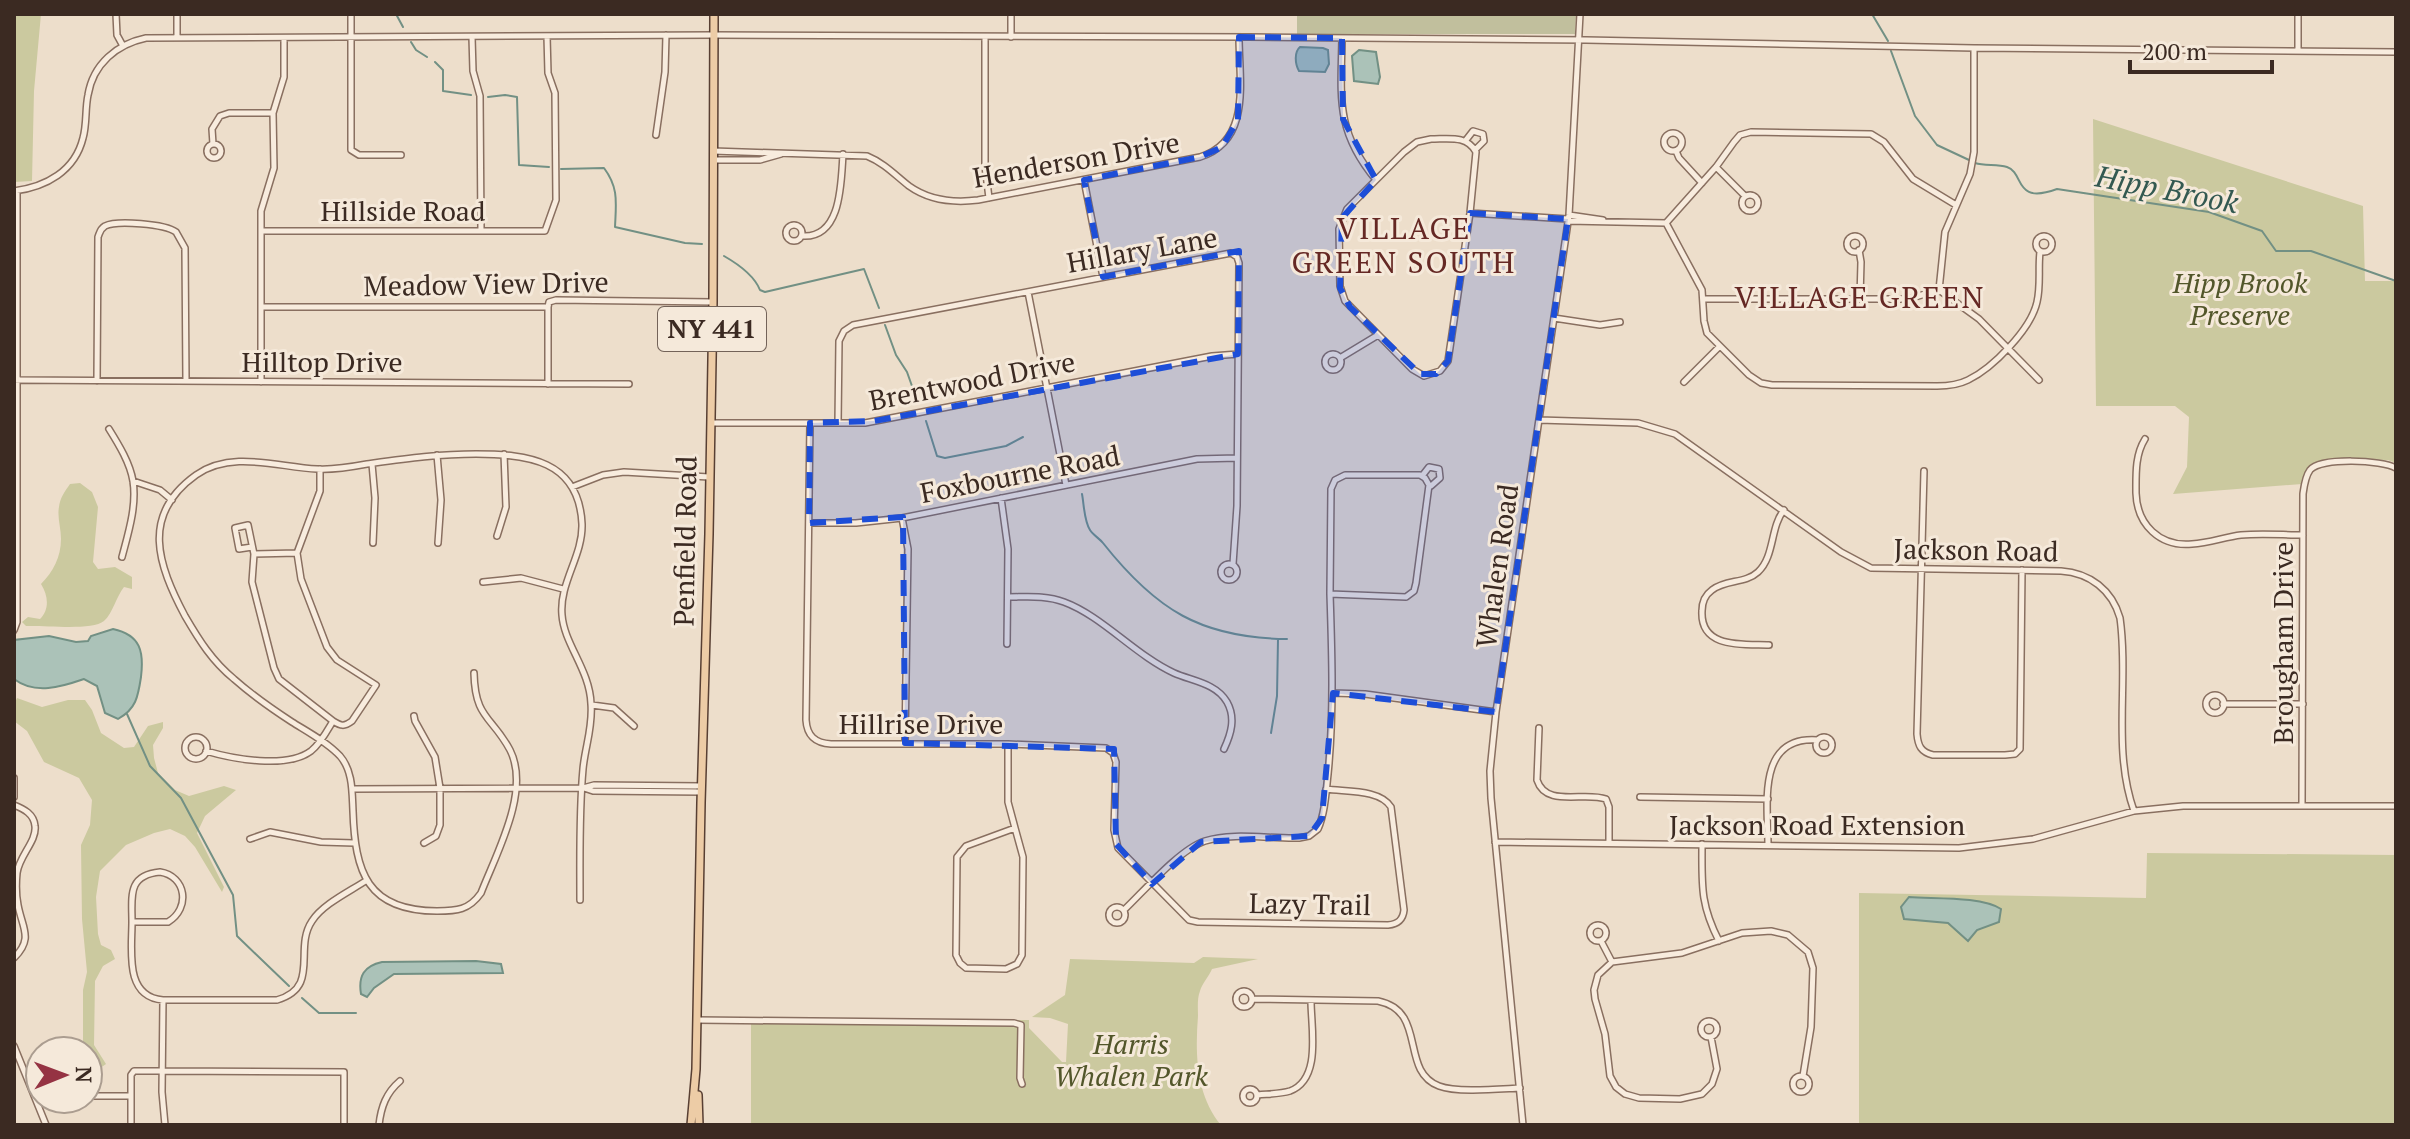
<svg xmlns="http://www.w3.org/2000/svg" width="2410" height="1139" viewBox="0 0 2410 1139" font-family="'PT Serif',serif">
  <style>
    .green { fill: #cbc99f }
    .cemetery { fill: #c1bf9d }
    .water { fill: #abc2b8; stroke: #729084; stroke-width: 2 }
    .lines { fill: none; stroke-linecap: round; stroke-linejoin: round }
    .stream { stroke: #729084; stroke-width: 2 }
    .minor-casing { stroke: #896f60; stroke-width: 8 }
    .major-casing { stroke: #583f33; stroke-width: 10 }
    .minor { stroke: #f8ecde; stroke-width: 5 }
    .major { stroke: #edcca6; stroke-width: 7 }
    .marked { fill: #1d4ed8; fill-opacity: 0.2; stroke: #1d4ed8; stroke-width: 6; stroke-dasharray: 16 10; stroke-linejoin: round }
    .labels { text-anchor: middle; stroke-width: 6; stroke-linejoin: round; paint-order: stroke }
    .shield { fill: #f5e9da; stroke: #736359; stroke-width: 2 }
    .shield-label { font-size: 26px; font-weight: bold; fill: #3b2a22 }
    .street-label { font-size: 28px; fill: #3b2a22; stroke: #f5e9da }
    .park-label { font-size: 28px; font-style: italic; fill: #52562a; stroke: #f5e9da }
    .water-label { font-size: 30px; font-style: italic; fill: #335951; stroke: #f5e9da }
    .neighbourhood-label { font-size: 30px; letter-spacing: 2px; fill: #652824; stroke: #f5e9da }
  </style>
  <rect width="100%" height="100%" fill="#eddecb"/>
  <path class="green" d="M14,14h27l-7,77 -2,90 -18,1z
    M2093,119l270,87 2,75h31v182l-8,-3 -60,-1 -16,6 -10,19 -129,10 14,-27 2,-50 -14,-11h-79z
    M80,483l12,9 6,15 -5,55 5,7 17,-2 17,10v12l-8,-2c-8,10 -11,26 -20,34 -12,10 -60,4 -78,5l-4,-4 6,-5 12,2c10,-10 8,-24 1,-35 12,-12 20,-27 20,-45 0,-11 -4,-22 -2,-32 1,-9 6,-16 11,-23z
    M17,698l25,9 26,-7h17l7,10 9,23 23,15 10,-1 14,-21 15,-4v6l-10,17 1,13 4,15 17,17 14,6 35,-10 12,4 -31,26 -8,17 27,54 -2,5 -27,-45 -10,-11 -15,-7 -16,4 -28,12 -26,26 -4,26 2,37 3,11 10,5 4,9 -12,7 -8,15 -1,64 12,19 -13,9 -5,-7v-15h-4l-1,-7v-54l4,-18 -5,-53 -1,-74 9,-20 2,-25 -13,-22 -35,-16 -17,-31 -13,-10v-16z
    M2147,853l249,2v270h-537v-232l287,5z
    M1203,957l55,2 -46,10c-3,7 -10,15 -12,22 -3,7 -2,18 -2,25 -3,38 -2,79 23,109h-470v-101l261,2 1,-6h16v8l33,34h4l2,-38 -18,-6 -18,-1 33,-22 5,-36 124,4z"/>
  <path class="cemetery" d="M1297,14h279l-1,20h-278z"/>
  <path class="water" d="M1300,47l23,1 5,2 1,14 -4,8 -26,-1c-4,-7 -5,-19 1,-24z
    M1359,50l17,2 4,25 -2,7 -24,-3 -2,-25z
    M113,629c28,6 31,23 28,48 -3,20 -5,32 -23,42l-13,-6 -8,-27 -13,-7c-23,8 -49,16 -70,0v-39l35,-4 27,6 12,-1 3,-5z
    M1909,897c25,2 72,-1 92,12l-2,13 -22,8 -9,11 -20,-18 -44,-4 -3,-12z
    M476,961l25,3 2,9 -109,1 -20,14 -7,9 -6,-3c-3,-18 3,-28 21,-32z"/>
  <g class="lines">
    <path class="stream" d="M396,14l7,13
      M1872,14l16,27
      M411,42l5,8 11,7
      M1891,51l24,65 22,29 32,15
      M435,62l8,8v21l28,4
      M488,97l17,-2 12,2 2,68 30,2
      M1975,163c10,3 22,1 32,4 18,6 6,38 50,22l152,23 53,19 14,20h35l85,30
      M561,169l43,-1c15,20 12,35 11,59l70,16 17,1
      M724,256c14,8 30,19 36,34l5,2 99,-23 15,39
      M885,325l11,30 11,17 11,31
      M926,421l11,35 8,2 61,-12 17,-9
      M1082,494c2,10 2,27 8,36 3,5 9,8 13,13 53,67 98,95 184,96
      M127,714l23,52 31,32 52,97 4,41 52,50
      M1271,733l6,-37 1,-57
      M302,998l17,15h37"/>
    <defs>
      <path id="minor" d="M116,14l1,21 6,11
        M177,14v24
        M351,14v136l8,5h42
        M2298,14v37
        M472,37l1,34 7,25 1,135
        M985,37v129l4,32
        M1011,37v-23
        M1342,38c-1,59 -7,93 34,142
        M1664 142a9 9 0 1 1 18 0a9 9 0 1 1-18 0Z
        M656,135l9,-63 1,-37
        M1431,139c18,0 36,-4 45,13l-6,61 -22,148 -8,10 -16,5 -12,-7 -67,-68 -5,-15 -1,-57 8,-20 57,-57 13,-10z
        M1466,140l7,-9 10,3 1,7 -9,9
        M213,144l-1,-15 8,-13 9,-3h44
        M207 151a7 7 0 1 1 14 0a7 7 0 1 1-14 0Z
        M713,151l154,5c17,7 28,19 42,30 21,15 45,17 69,14l222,-43c52,-16 39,-77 39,-120
        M1676,151l3,7 23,25
        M713,160h47l21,-6
        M1716,167l29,29
        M1084,180l19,97
        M14,191c32,-4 61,-20 69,-53 4,-14 2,-29 5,-43 5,-31 29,-51 58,-57l567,-3 536,2 337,3 388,8 422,4
        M1742 203a8 8 0 1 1 16 0a8 8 0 1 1-16 0Z
        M1470,213l98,6
        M1569,215l34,5
        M1568,221l98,2 50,-56 18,-25 6,-7 11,-3 120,2 13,8 29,37 43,26
        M1666,223l36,67 2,31 3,12 42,42 12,8 11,2 165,1c11,0 21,-1 31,-6 25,-12 63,-51 69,-78 4,-17 1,-34 3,-50
        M786 233a8 8 0 1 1 16 0a8 8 0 1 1-16 0Z
        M261,231h284l11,-31 -1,-107 -7,-20 -1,-37
        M2036 244a8 8 0 1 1 16 0a8 8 0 1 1-16 0Z
        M802,236c40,3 39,-54 41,-82
        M1847 244a8 8 0 1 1 16 0a8 8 0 1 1-16 0Z
        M1859,250l2,12 -1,36
        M1939,290l40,29 60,61
        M1028,292l38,193
        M1704,299h204l31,-9 6,-58 25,-58 4,-22v-104
        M261,307h287l1,-5 7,-2 157,2
        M1554,318l46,7 20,-3
        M1325 362a8 8 0 1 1 16 0a8 8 0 1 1-16 0Z
        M1340,358l38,-23
        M14,380l615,4
        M97,381l1,-144c2,-5 2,-8 7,-11 12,-6 60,-2 71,6l9,16 1,133
        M261,382v-171l13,-43 -1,-55 11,-36v-38
        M1684,382l35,-35
        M548,384v-77
        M1539,420l99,3 37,11 166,118 30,16 190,3c29,2 51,19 59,47 9,64 -8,131 14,193
        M711,423h154l347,-67 26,-2
        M810,423l-4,297c1,16 9,23 25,24h177l98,4 7,5 3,9 -2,68 4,18 71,72 9,2 190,3c10,-1 15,-5 16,-15l-13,-103c-11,-18 -45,-15 -65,-18
        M838,423l1,-82 5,-10 9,-6 378,-72 6,4 2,6 -2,243 -4,58
        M109,429c10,16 21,34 24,52 4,25 -5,53 -11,76
        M2145,439c-10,16 -9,35 -9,54 1,32 24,54 56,51 17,-1 33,-7 49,-9 21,-2 42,0 62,0
        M437,455l4,45 -3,43
        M372,464l3,34 -2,45
        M1924,471l-7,263c1,12 4,18 16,21h72l10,-1 5,-5 2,-179
        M1345,475h75l5,3 4,7 -13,98 -2,8 -8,6 -76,-3 1,-105 4,-9z
        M1422,476l7,-9 10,2 1,9 -9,8
        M133,481l27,9 12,10
        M572,487l31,-12 21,-3 85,5
        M1001,498l7,51 -1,95
        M902,518l6,31 -3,194
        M809,523h47l46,-5 295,-59 40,-1
        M497,536l9,-29 -2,-53
        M252,547l-13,2 -4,-21 13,-3 6,29
        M297,553l-43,1 -2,28 22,86 5,11 54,42
        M1221 572a8 8 0 1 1 16 0a8 8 0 1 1-16 0Z
        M483,582l38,-4 42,11
        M1008,597c19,0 38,-2 56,5 38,14 71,53 110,71 18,8 42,10 53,29 9,16 4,32 -3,47
        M14,630l3,-8v-431
        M1769,645c-26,-1 -69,4 -67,-34 0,-9 3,-16 10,-21 14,-11 33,-6 46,-18 17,-16 12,-45 26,-62
        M474,673c1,46 18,43 36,77 21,41 -14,104 -29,143 -12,17 -24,18 -44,18 -70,0 -82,-39 -84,-100 -1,-19 0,-40 -13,-55 -13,-14 -32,-24 -48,-34 -20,-13 -40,-27 -58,-43 -22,-18 -35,-39 -49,-63 -27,-51 -45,-101 11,-141 36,-25 81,-8 121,-6 17,1 34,-2 50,-5 37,-5 72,-10 109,-10 51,0 103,6 106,70 1,32 -23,59 -20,91 2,29 28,55 29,89 2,23 -6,43 -8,65 -4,43 -3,88 -3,131
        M1333,693l32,1 131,18
        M2206 704a9 9 0 1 1 18 0a9 9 0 1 1-18 0Z
        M2223,704h80
        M592,705l22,3 20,18
        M414,716l1,5 20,36 5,31v37l-4,11 -12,7
        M1539,728l-2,52c9,28 47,11 69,19l3,8v36
        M1816 745a8 8 0 1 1 16 0a8 8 0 1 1-16 0Z
        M185 748a11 11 0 1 1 22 0a11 11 0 1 1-22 0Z
        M1008,744v58l7,26
        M206,751c27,8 81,18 105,0 10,-8 16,-20 22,-30 8,5 11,6 19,0l24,-36 -39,-25 -10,-13 -26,-68 -4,-26 23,-62v-22
        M14,778v19
        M584,788l9,3 108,1
        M352,789l231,-1 11,-3 107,1
        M1640,797l128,2
        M14,805c10,4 20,9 21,21 2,15 -16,30 -18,47 -1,10 -1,22 1,32 4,23 16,33 -4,53
        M2302,805l1,-311c1,-7 2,-17 7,-24 11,-13 72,-10 86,-2
        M1015,828l8,29 -1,98 -5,9 -11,5 -40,-1 -6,-5 -4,-8 1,-98 9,-11z
        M250,839l20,-7 51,10 33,1
        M1495,842l464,6 74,-9 101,-28 49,-5h213
        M1702,844c0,41 -2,60 17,97
        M1768,845c0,-40 -12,-109 49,-105
        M160,872c26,4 31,36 8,50h-36c0,-25 -5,-47 28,-50z
        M1109 915a8 8 0 1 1 16 0a8 8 0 1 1-16 0Z
        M1124,910c20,-19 56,-61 81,-69 28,-9 64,-2 94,-3l10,-2 9,-7c7,-16 8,-37 10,-55 6,-60 4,-120 2,-180
        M132,922c0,28 -8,75 31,78h114c44,-13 16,-51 35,-79 11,-17 37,-29 55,-41
        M1590 933a8 8 0 1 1 16 0a8 8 0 1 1-16 0Z
        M1601,941l11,21
        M1236 999a8 8 0 1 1 16 0a8 8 0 1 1-16 0Z
        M1252,999l126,2c50,10 21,70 61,85 18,7 60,3 81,2
        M163,1000l-1,92 3,33
        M697,1020l317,3 7,2 -1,53 2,6
        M1701 1029a8 8 0 1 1 16 0a8 8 0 1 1-16 0Z
        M1711,1037l6,32 -5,15 -10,10 -22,5 -41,-1 -14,-4 -9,-7 -6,-11 -5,-42 -10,-35 -1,-9 4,-15 14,-13 70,-9 60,-20 29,-2 17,4 20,17 5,16 -2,59 -8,49
        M14,1046l32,79
        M1793 1084a8 8 0 1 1 16 0a8 8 0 1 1-16 0Z
        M1243 1096a7 7 0 1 1 14 0a7 7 0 1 1-14 0Z
        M1258,1095c10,-1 22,-1 32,-4 32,-12 21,-63 21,-90
        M94,1096h36
        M131,1125v-50l3,-4h28l182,1v53
        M379,1125c2,-18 7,-32 21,-44
        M1523,1125l-32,-327 -1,-27 6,-59 73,-497 11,-201"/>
      <path id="major" d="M698,1095l1,30
        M691,1125l5,-56 5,-266 8,-269 4,-232 1,-288"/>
    </defs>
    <use href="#minor" class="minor-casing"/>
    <use href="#major" class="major-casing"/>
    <use href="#minor" class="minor"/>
    <use href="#major" class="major"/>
  </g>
  <path class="marked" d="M1239,37l103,1 1,81 33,61 -34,38 -2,70 10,19 70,67h16l12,-13 22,-148 98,6 -72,493 -163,-19 -11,125 -13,18 -108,6 -49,42 -36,-40 -2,-95 -209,-6 -2,-226 -94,6 1,-100 64,-2 364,-67 1,-103 -136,26 -19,-97 116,-23 22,-10 16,-27z"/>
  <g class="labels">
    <rect class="shield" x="658" y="307" width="108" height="44" rx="6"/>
    <g class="shield-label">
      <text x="712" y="338">NY 441</text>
    </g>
    <g class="street-label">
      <text transform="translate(1076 160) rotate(-10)" y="10">Henderson Drive</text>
      <text x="403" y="221">Hillside Road</text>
      <text transform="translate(1142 250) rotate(-10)" y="10">Hillary Lane</text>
      <text transform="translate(486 284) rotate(-1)" y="10">Meadow View Drive</text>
      <text x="322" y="372">Hilltop Drive</text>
      <text transform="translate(972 381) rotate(-11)" y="10">Brentwood Drive</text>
      <text transform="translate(1020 474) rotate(-11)" y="10">Foxbourne Road</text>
      <text transform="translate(685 541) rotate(-89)" y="10">Penfield Road</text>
      <text transform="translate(1976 550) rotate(1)" y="10">Jackson Road</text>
      <text transform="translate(1497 566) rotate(-82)" y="10">Whalen Road</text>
      <text transform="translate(2283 643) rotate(-90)" y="10">Brougham Drive</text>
      <text x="921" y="734">Hillrise Drive</text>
      <text x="1817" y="835">Jackson Road Extension</text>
      <text transform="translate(1310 904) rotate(1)" y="10">Lazy Trail</text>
    </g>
    <g class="park-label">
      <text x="2240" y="293">Hipp Brook<tspan x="2240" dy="32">Preserve</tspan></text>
      <text x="1131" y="1054">Harris<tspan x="1131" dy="32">Whalen Park</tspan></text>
    </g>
    <g class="water-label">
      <text transform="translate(2167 190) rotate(11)" y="10">Hipp Brook</text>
    </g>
    <g class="neighbourhood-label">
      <text x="1404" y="239">VILLAGE<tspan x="1404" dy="34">GREEN SOUTH</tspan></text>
      <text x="1860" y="308">VILLAGE GREEN</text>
    </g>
  </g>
  <rect width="2410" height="1139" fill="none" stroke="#3b2a22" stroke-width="32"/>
  <g transform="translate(64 1075) rotate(89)"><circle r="38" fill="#f5e9da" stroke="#ab9d90" stroke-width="2"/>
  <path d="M0-6L14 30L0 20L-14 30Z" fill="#953343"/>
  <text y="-12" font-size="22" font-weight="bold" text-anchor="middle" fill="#3b2a22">N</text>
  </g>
  <path d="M2130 60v12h142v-12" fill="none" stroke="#3b2a22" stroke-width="4"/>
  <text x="2142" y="60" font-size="24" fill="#3b2a22" stroke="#f5e9da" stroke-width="6" paint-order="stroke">200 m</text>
</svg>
